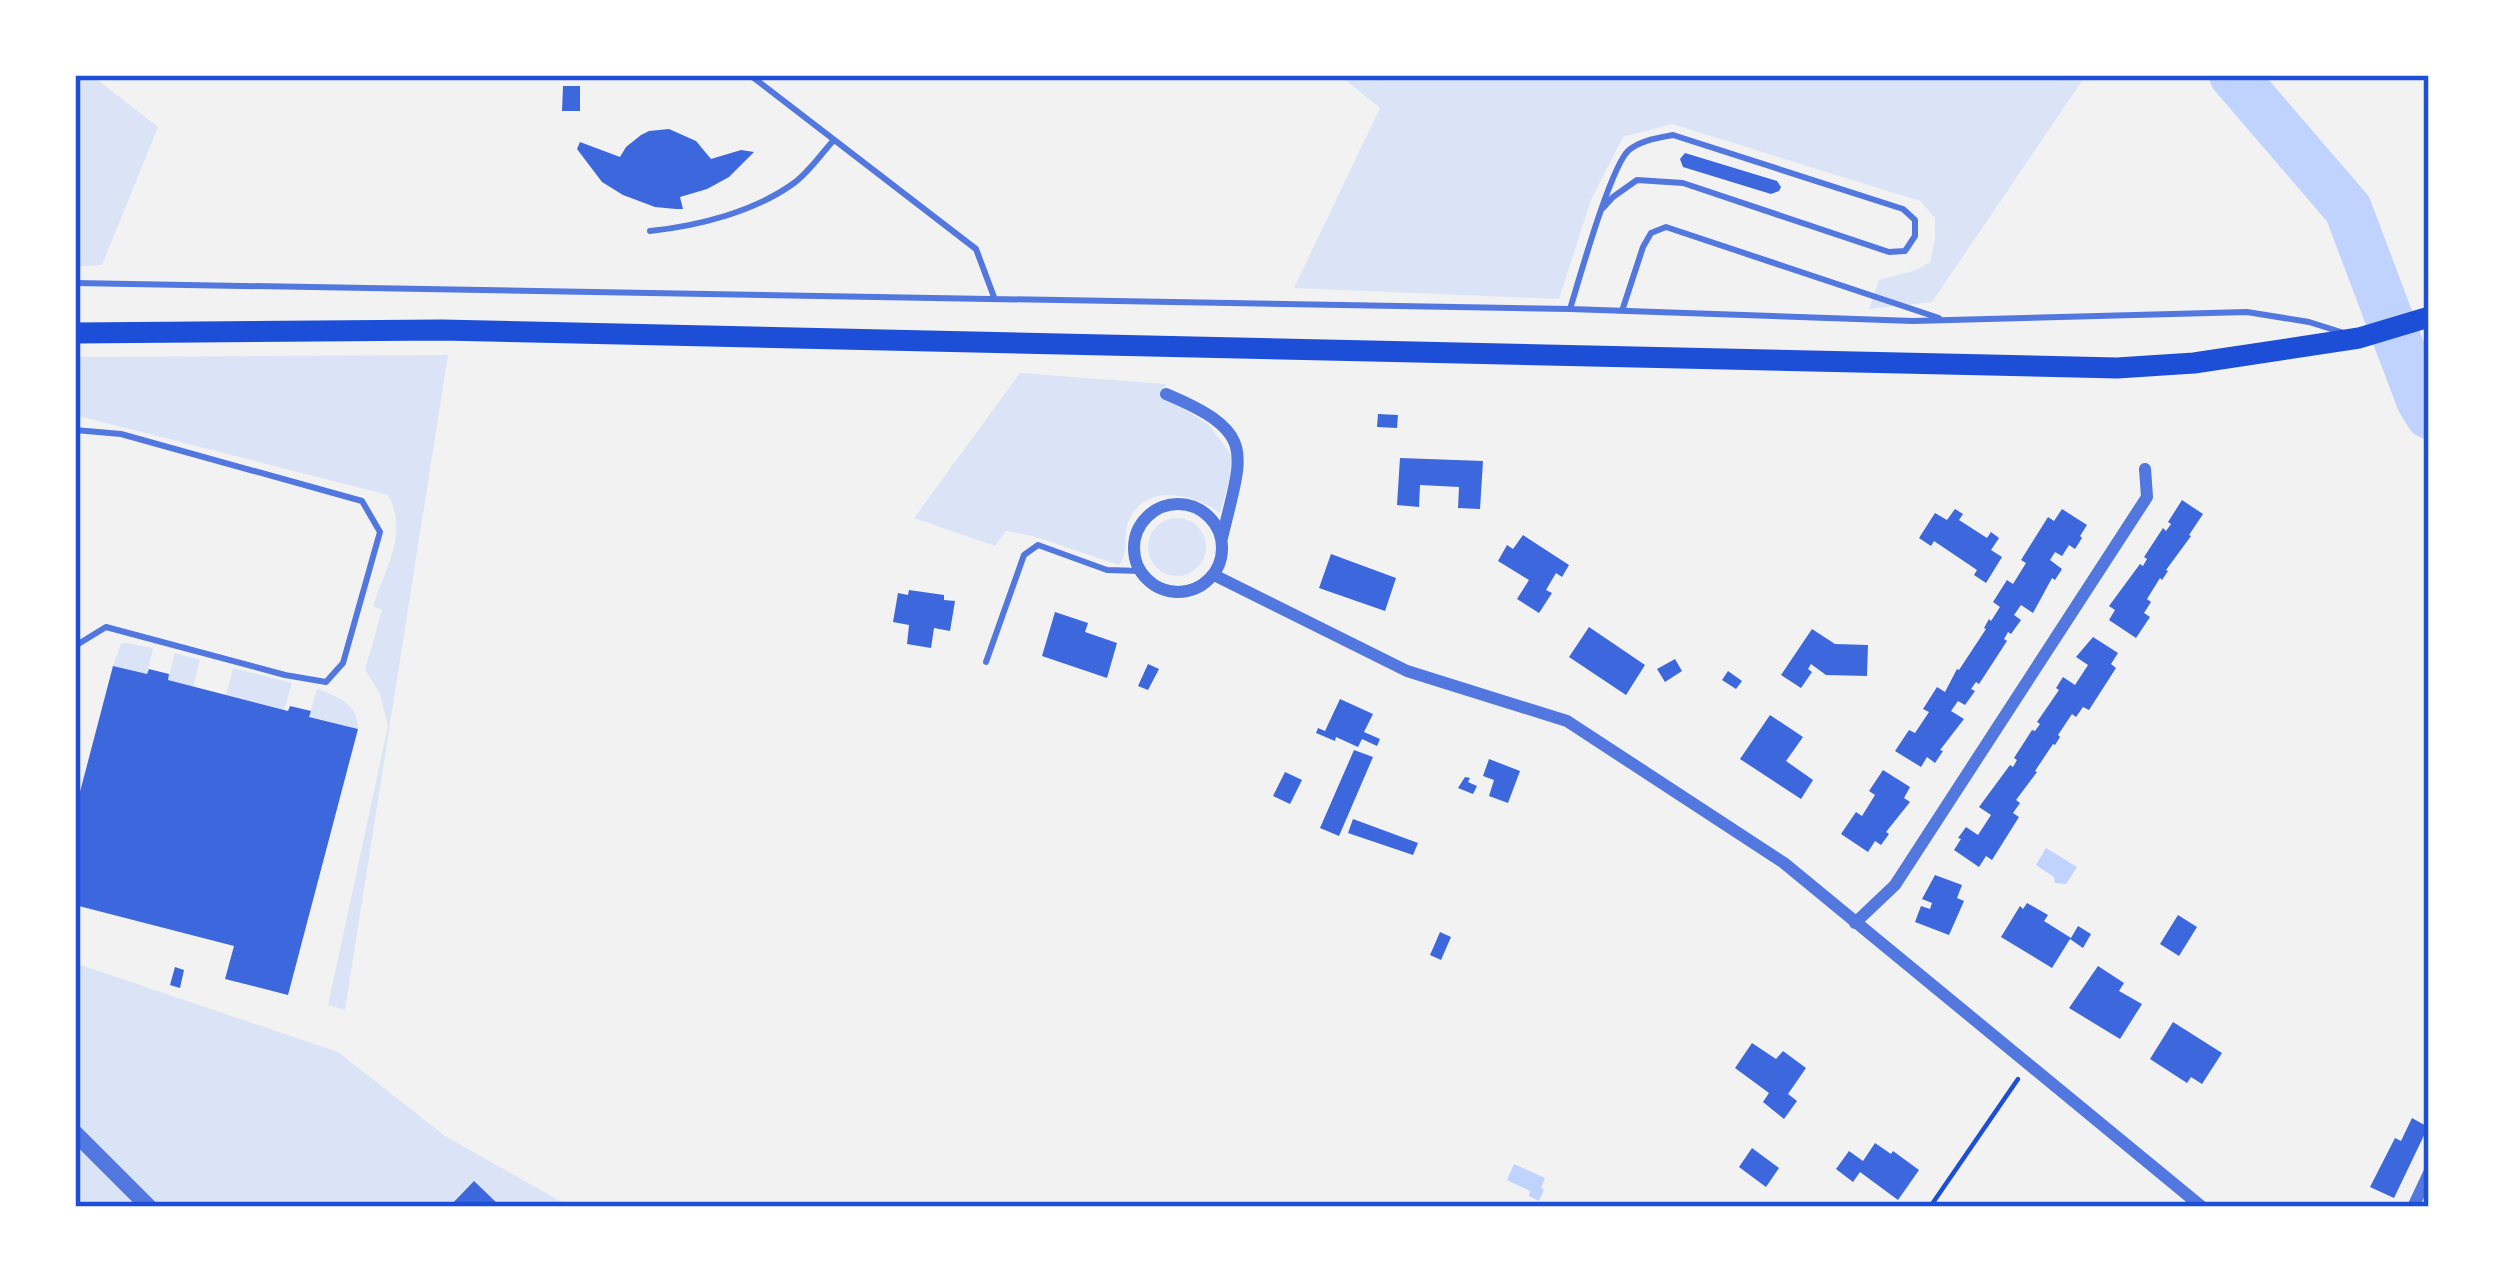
<svg xmlns="http://www.w3.org/2000/svg" width="2504" height="1282" viewBox="0 0 2504 1282" font-family="'Golos Text',sans-serif">
  <style>
    .green { fill: #dbe4f7 }
    .water { fill: #bfd3fe }
    .lines { fill: none; stroke-linecap: round; stroke-linejoin: round }
    .river { stroke: #bfd3fe; stroke-width: 48 }
    .building { fill: #3d67dc }
    .path { stroke: #1d4ed8; stroke-width: 4.5 }
    .service { stroke: #5277de; stroke-width: 6 }
    .minor { stroke: #5277de; stroke-width: 12 }
    .tertiary { stroke: #5277de; stroke-width: 16 }
    .primary { stroke: #1d4ed8; stroke-width: 21 }
    .neatline { fill: none; stroke: #1d4ed8; stroke-width: 4.5 }
  </style>
  <rect width="100%" height="100%" fill="#f2f2f2"/>
  <path class="green" d="M75,75h16l67,52 -56,138 -27,2z
    M1339,75h747l-154,227 -63,7 10,-29 37,-10 14,-8 5,-23v-21l-15,-17 -248,-77 -49,13 -32,63 -32,99 -265,-11 86,-180z
    M448,355l-103,655 -17,-5 60,-279 -8,-32 -15,-24 17,-60 -9,-4c12,-38 36,-72 15,-111l-313,-80v-58z
    M1020,373l146,11 -5,11 47,29 27,36 -15,53c-25,-19 -74,-31 -91,7 -7,16 1,30 -10,45l-86,-29 -27,-5 -11,15 -81,-28z
    M1148 547a29 29 0 1 1 58 0a29 29 0 1 1-58 0Z
    M126,643l27,5 -6,26 -34,-8 8,-22z
    M175,653l25,7 -7,27 -25,-7z
    M233,668l59,15 -8,27 -58,-15z
    M317,689c21,7 42,16 41,40l-49,-12z
    M75,963l263,89 107,84 126,71h-496z"/>
  <path class="water" d="M2046,848l31,19 -11,17 -11,-1 -1,-6 -18,-12z
    M1514,1164l31,14 -4,10 3,2 -5,11 -10,-5 1,-5 -23,-11z"/>
  <g class="lines">
    <path class="river" d="M2233,75l115,134 72,191 9,15"/>
  </g>
  <path class="building" d="M563,86h17v25h-18z
    M669,129l27,12 15,18 30,-9 13,2 -25,25 -22,12 -27,8 3,12h-7l-21,-2 -32,-12 -21,-13 -25,-33 3,-7 40,15 6,-10 15,-12 8,-4z
    M1685,153l92,28 4,6 -2,4 -8,3 -88,-27 -3,-8z
    M1378,414l20,1 -1,13 -20,-1z
    M1400,458l83,3 -3,48 -22,-1 1,-21 -39,-2 -1,22 -22,-2z
    M2182,500l21,14 -14,21 2,1 -25,34 2,1 -6,9 -2,-2 -13,21 4,3 -7,11 6,4 -14,21 -27,-18 6,-10 -6,-4 31,-42 3,2 4,-7 -3,-2 19,-29 3,3 5,-7 -3,-2z
    M1955,509l8,5 -4,6 28,18 4,-6 8,6 -8,12 11,7 -16,26 -12,-8 3,-5 -43,-29 -3,5 -12,-8 16,-25 12,7z
    M2062,509l25,16 -7,11 2,2 -7,11 -6,-4 -7,11 -7,-4 -5,8 12,9 -7,11 -3,-2 -19,35 -12,-8 -7,10 7,5 -10,14 -3,-2 -4,7 3,2 -28,43 -3,-2 -5,7 4,2 -10,14 -7,-4 -7,10 13,8 -24,31 3,1 -8,12 -8,-6 -6,10 -26,-16 14,-21 6,3 14,-21 -6,-3 14,-22 8,5 12,-23 2,1 27,-41 -2,-1 5,-9 2,2 9,-14 -7,-5 14,-22 6,4 13,-21 -5,-3 27,-43 6,4z
    M1523,535l46,30 -7,12 -6,-4 -10,17 6,3 -13,20 -22,-14 12,-19 -31,-19 9,-16 6,4z
    M1331,554l65,24 -11,33 -66,-23z
    M909,590l35,5v5l11,1 -5,30 -16,-3 -3,20 -24,-4 2,-19 -16,-3 5,-29 10,2z
    M1055,612l33,11 -3,9 32,11 -10,35 -65,-22z
    M1589,627l56,38 -19,30 -57,-38z
    M1812,629l23,15 33,1 -1,31 -41,-1 -15,-11 -3,5 4,3 -11,16 -20,-13z
    M2093,637l25,16 -7,11 5,4 -27,42 -6,-3 -7,10 -4,-3 -14,21 2,2 -5,8 -2,-1 -18,27 2,1 -21,28 4,3 -7,10 6,4 -27,43 -6,-4 -7,11 -25,-17 7,-11 -3,-1 8,-11 12,8 13,-20 -12,-8 31,-42 3,2 4,-7 -3,-2 18,-28 3,1 5,-7 -3,-2 22,-32 -3,-2 7,-11 12,8 13,-20 -12,-8z
    M1675,659l7,12 -17,11 -8,-13z
    M1148,664l11,5 -11,21 -10,-4z
    M113,666l34,8 2,-5 20,5 -1,6 120,31 2,-5 21,5 -2,6 49,12 -70,266 -63,-16 9,-33 -159,-41v-94z
    M1728,671l14,10 -6,8 -14,-9z
    M1340,699l33,15 -9,18 16,7 -3,7 -15,-7 -4,8 -22,-10 -1,4 -19,-8 2,-5 7,3z
    M1770,715l33,22 -17,24 27,19 -12,19 -61,-40z
    M1354,750l19,7 -34,79 -19,-8z
    M1489,759l31,12 -12,32 -19,-7 5,-16 -11,-4z
    M1883,770l27,17 -6,11 6,4 -24,30 3,2 -8,11 -6,-4 -7,11 -27,-18 15,-22 6,4 13,-21 -6,-4z
    M1285,772l17,8 -12,24 -17,-8z
    M1465,777l5,1 -2,4 9,4 -4,8 -15,-6z
    M1353,819l65,24 -5,12 -65,-22z
    M1935,875l27,10 -5,13 7,3 -15,34 -34,-13 6,-16 9,3 2,-6 -10,-4z
    M2027,903l21,12 -4,6 27,17 7,-12 13,8 -8,14 -13,-9 -18,29 -51,-31 19,-31 3,3z
    M2178,915l19,12 -18,29 -19,-12z
    M1440,932l11,5 -10,23 -11,-5z
    M2098,966l26,17 -5,8 23,13 -22,35 -51,-31z
    M175,967l9,3 -4,18 -10,-3z
    M2173,1022l49,31 -20,31 -11,-7 -4,6 -37,-24z
    M1752,1043l24,16 7,-8 23,17 -18,26 9,7 -13,18 -21,-17 6,-9 -34,-25z
    M2412,1118l16,9 -34,71 -24,-11 25,-49 6,3z
    M1875,1143l16,11 2,-3 26,19 -21,30 -38,-28 -7,10 -17,-13 13,-18 14,10z
    M1752,1148l27,20 -13,19 -27,-20z
    M474,1181l25,24 -2,2h-48z"/>
  <g class="lines">
    <path class="path" d="M1930,1207l88,-128"/>
    <path class="service" d="M750,75l226,174 18,48
      M650,231c48,-5 104,-19 144,-48 15,-11 27,-29 39,-42
      M75,283l1495,26 343,12 334,-9 62,10 35,11
      M1570,309c9,-29 41,-144 59,-159 12,-10 29,-12 44,-15l230,74 12,11v16l-10,15 -16,1 -206,-69 -46,-3 -24,17 -10,11
      M1622,311l21,-64 8,-14 15,-6 273,91
      M75,430l46,4 241,67 18,31 -37,131 -17,19 -41,-7 -179,-48 -31,19
      M986,662l38,-107 14,-10 69,25 33,1"/>
    <path class="minor" d="M1166,394c93,39 76,58 56,144
      M1134 548a44 44 0 1 1 88 0a44 44 0 1 1-88 0Z
      M1214,575l193,96 160,50 217,142 418,344
      M1855,923l40,-38 252,-388 -2,-28
      M2413,1207l16,-34"/>
    <path class="tertiary" d="M75,1133l74,74"/>
    <path class="primary" d="M75,333l367,-3 1675,38 77,-5 165,-25 70,-21"/>
  </g>
  <rect width="2504" height="1282" fill="none" stroke="#ffffff" stroke-width="156"/>
  <rect x="78" y="78" width="2348" height="1126" class="neatline"/>
</svg>
